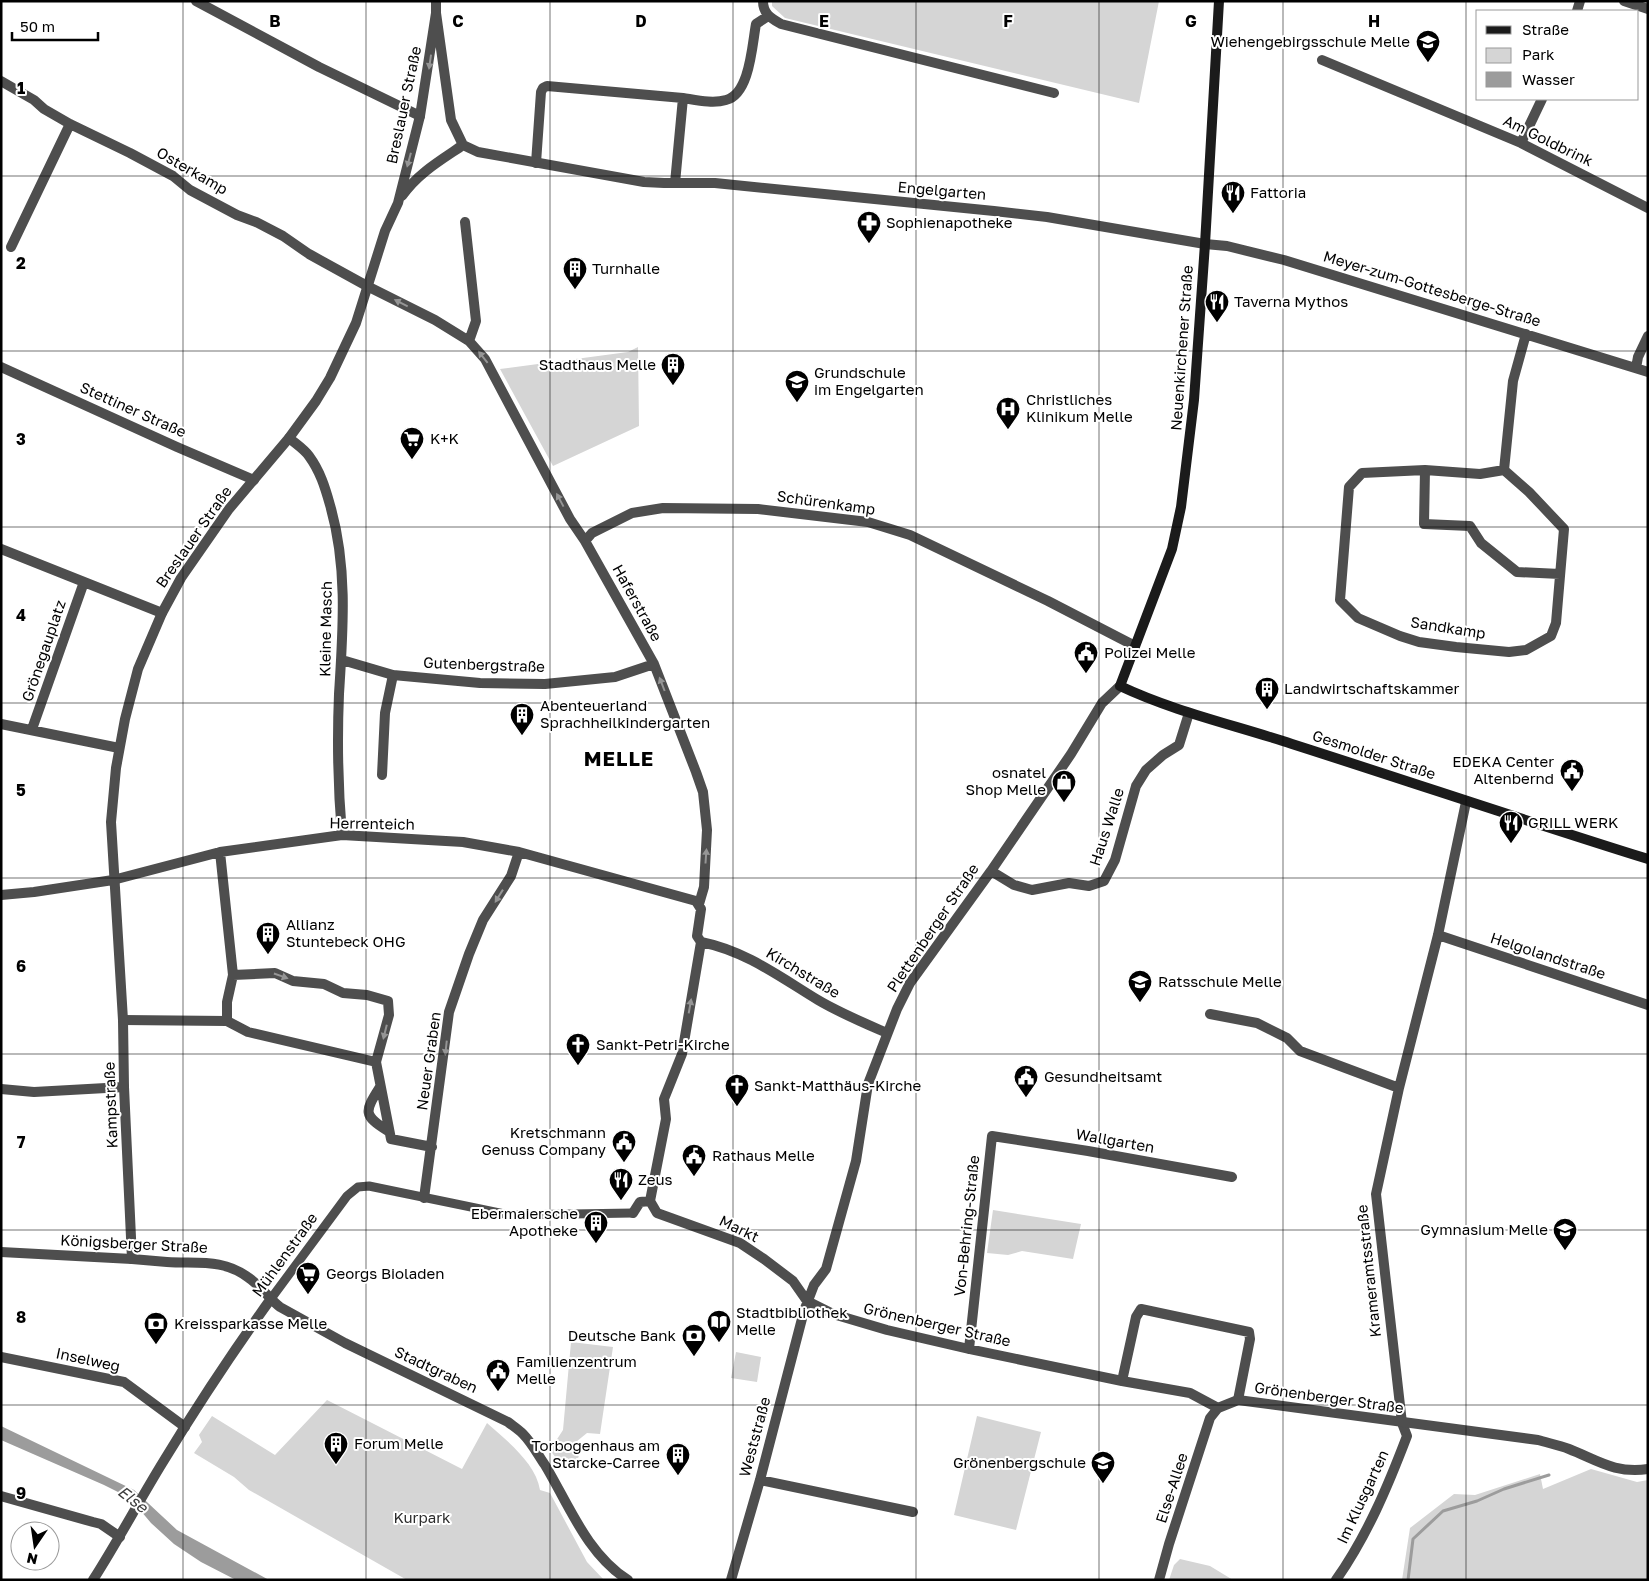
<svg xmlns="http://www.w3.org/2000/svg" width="1649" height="1581" viewBox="0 0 1649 1581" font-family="'Golos Text',sans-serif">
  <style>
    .green { fill: #d5d5d5 }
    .water { fill: #9c9c9c }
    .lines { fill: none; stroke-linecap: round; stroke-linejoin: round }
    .stream { stroke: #9c9c9c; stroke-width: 3 }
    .pedestrian { stroke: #4e4e4e; stroke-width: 9 }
    .minor { stroke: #4e4e4e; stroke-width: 10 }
    .tertiary { stroke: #4e4e4e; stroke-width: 10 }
    .secondary { stroke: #1b1b1b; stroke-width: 10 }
    .oneway { fill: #959595 }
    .grid { fill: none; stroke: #000; stroke-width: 1; stroke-opacity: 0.55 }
    .labels { text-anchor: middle; stroke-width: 4; stroke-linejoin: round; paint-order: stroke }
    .poi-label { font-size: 15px; fill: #000; stroke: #fff; text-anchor: start }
    .street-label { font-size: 15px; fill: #000; stroke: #fff }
    .park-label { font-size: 15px; fill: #2c2c2c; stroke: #fff }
    .water-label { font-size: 16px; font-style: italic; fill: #3d3d3d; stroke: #fff }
    .district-label { font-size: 20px; font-weight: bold; letter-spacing: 1px; fill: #000; stroke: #fff }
    .grid-label { font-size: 16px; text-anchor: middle; font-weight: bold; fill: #000; stroke: #fff; stroke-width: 4; stroke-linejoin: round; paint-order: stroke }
  </style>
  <rect width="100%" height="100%" fill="#fff"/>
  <path class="green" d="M772,1h387l-20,102 -354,-85 -13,-12z
    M638,347l1,79 -86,40 -53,-97 128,-17z
    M993,1210l88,14 -8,35 -51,-8 -14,4 -21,-2z
    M571,1342l42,5 -13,87 -13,-1 -16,13 8,11 -10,7 -10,-2 -9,-12 13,-20z
    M736,1352l25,5 -4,25 -26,-4z
    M327,1400l135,69 25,-46c19,17 49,40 53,67l10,3 37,69 17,18h-197l-158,-90 -15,-13 -40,-24 8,-11 -3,-7 13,-19 63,39z
    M977,1416l64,16 -25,98 -62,-15z
    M1591,1469l46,13 11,-2v100h-246l8,-52 44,-34 21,1 65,-21 3,15z
    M1180,1559l30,7 23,14h-64l5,-15z"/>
  <path class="water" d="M1,1426l133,64 43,40 92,50h-33l-35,-18 -27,-18 -23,-21 -21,-25 -26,-13 -103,-45z"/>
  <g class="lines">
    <path class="stream" d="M1408,1580l5,-41 30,-28 34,-10 27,-12 45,-14"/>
    <path class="pedestrian" d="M270,1300l77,-104 11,-9 11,-1 141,29 123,-2"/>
    <path class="minor" d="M196,1l123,66 101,49
      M763,1c0,13 8,17 18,23l273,69
      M1624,1l24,8
      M1577,11l3,-10
      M1322,60l199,83 127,65
      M1,81l33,19 10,9 26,15 60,29 43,23 17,14 47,25 19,7 27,14 26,18 58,32 68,34 34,21 16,18 85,160 15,22 69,123 42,108 7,20 4,38 -3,57 -5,17
      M1521,143l21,-44
      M536,163l5,-71 2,-4 4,-2 136,12
      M675,183l8,-85c13,2 30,6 43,2 24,-6 26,-55 30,-76l12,-8
      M465,222l11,99 -7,20
      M1205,244l22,2 57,14 364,112
      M11,247l59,-123
      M1,367l176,80 77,33
      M1636,368l2,-11 10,-21
      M289,438c7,6 15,11 20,18 11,15 16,31 21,49 18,62 13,125 9,189 -2,47 -1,94 3,141
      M1425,470l-1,54 46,2 11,17 36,29 43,2
      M1504,470l25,22 35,37 -8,94 -5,13 -25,14 -17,2 -53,-5 -37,-5 -19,-6 -42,-18 -18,-18 9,-113 13,-14 63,-3 55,4 24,-4 9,-89 13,-47
      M585,541l7,-8 40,-20 31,-5 95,1 110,13 42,13 138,66 87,45
      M1,549l161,64
      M342,660l51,15 87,8 65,1 70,-7 39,-13
      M1,724l118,24
      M32,729l52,-147
      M382,775l3,-62 8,-38
      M220,852l13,123 -6,27v19
      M991,871l23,14 18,5 37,-7 20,3 15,-5 11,-21 21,-74 10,-16 17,-15 16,-10 10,-32
      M113,880l107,-28 122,-17 121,7 56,10 177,49 5,8 -4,27 4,6
      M1438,935l210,70
      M701,942c45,9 79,35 117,58 22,13 46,23 69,33
      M233,975l42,-2 18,8 31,3 19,9 24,2 21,6 1,14 -13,47
      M1210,1014l47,9 30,15 13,13 99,37
      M123,1020l104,1 21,11 128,30 15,77 41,8
      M380,1087c-15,24 -18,28 8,44
      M1,1089l33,3 90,-5
      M424,1198l25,-186 20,-58 14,-34 28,-44 8,-24
      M650,1201l7,12 83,30 24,16 29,22 14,20 26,13 54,16 82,19 153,32 68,12 28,15
      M633,1213l7,-11 10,-1 16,-82 -2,-20 18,-45 19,-112
      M1,1252l131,7
      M969,1349l23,-213 96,15 144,26
      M1,1357l123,25 61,45
      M1122,1381l14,-64 5,-8 108,23 1,7 -12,61
      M760,1480l153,32
      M1,1496l92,26 8,2 19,13
      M731,1580l29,-100 44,-169 10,-26 12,-16 30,-108 12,-77 29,-75 13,-26 81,-112 80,-117 31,-51 18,-17
      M1336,1580c31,-44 52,-94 71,-144l-5,-13 -26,-229 23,-106 39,-153 28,-133"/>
    <path class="tertiary" d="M436,1v12l15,107 12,25
      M436,13l-16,103 -22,87 -13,28 -29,92 -26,55 -14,23 -27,37 -60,71 -48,69 -19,35 -24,56 -13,50 -9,49 -5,54 12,198 1,67 8,172c12,1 23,2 35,3 30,2 56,-4 82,16 12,8 20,21 31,29l65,36 163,79c5,4 10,7 15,12 9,9 15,21 22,31 24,40 42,89 83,115
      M463,145l15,7 166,30 20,1h51l279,28 53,6 158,27
      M402,196c16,-23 39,-36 61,-51
      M1,895l33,-3 79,-12
      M93,1580c25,-39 46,-79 70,-118 34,-56 69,-109 107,-162
      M1159,1580l10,-36 41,-126 8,-10 20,-8 300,40c10,3 21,5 31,9 28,11 46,25 79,20"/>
    <path class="secondary" d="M1219,1l-14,243 -11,156 -13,107 -9,42 -52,137c55,26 115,39 172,58 119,38 237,78 356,115"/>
  </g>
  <defs><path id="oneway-solid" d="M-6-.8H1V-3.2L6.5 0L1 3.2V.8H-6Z" transform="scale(1.25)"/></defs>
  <g class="oneway">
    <use href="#oneway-solid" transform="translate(430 62) rotate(98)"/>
    <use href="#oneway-solid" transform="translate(409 160) rotate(105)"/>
    <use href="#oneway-solid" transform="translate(401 303) rotate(-153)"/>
    <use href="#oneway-solid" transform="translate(483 357) rotate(-128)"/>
    <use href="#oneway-solid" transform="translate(560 500) rotate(-118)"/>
    <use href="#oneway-solid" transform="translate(662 684) rotate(-111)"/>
    <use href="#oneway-solid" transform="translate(706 856) rotate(-86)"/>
    <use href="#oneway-solid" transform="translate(499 896) rotate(122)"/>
    <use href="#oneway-solid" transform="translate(281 976) rotate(19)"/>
    <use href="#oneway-solid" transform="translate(690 1006) rotate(-80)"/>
    <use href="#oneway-solid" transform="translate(385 1032) rotate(104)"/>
    <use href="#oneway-solid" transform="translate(446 1048) rotate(96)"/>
  </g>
  <path class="grid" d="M183,1v1579M366,1v1579M550,1v1579M733,1v1579M916,1v1579M1099,1v1579M1283,1v1579M1466,1v1579M1,176h1647M1,351h1647M1,527h1647M1,703h1647M1,878h1647M1,1054h1647M1,1230h1647M1,1405h1647"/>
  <defs>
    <symbol id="school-pin" viewBox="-11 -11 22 30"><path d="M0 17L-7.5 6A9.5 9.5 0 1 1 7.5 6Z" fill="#000" stroke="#fff"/><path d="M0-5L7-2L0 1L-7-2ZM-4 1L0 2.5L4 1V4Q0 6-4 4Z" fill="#fff"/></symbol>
    <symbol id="restaurant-pin" viewBox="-11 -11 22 30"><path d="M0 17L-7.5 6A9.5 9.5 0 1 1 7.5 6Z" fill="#000" stroke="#fff"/><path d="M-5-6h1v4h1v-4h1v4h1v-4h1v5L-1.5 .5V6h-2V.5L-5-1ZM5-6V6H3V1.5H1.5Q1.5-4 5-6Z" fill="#fff"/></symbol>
    <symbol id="pharmacy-pin" viewBox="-11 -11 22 30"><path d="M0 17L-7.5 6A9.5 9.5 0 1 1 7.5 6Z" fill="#000" stroke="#fff"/><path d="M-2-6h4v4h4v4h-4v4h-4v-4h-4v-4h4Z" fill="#fff"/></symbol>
    <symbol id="building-pin" viewBox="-11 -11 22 30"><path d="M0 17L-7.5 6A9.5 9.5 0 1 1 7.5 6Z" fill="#000" stroke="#fff"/><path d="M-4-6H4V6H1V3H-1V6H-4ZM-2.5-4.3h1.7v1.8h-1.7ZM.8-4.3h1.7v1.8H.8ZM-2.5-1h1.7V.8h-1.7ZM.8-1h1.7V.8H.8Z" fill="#fff"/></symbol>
    <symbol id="hospital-pin" viewBox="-11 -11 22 30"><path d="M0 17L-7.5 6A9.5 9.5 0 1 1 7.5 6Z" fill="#000" stroke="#fff"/><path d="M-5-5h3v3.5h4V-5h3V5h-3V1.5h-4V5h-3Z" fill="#fff"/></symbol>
    <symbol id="supermarket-pin" viewBox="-11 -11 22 30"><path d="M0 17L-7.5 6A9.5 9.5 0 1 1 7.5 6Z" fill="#000" stroke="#fff"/><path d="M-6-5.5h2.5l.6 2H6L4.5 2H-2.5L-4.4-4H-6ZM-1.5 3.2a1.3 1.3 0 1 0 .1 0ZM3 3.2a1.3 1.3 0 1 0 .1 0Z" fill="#fff"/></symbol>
    <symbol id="civic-pin" viewBox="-11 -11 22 30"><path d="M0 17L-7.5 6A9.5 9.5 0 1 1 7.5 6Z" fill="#000" stroke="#fff"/><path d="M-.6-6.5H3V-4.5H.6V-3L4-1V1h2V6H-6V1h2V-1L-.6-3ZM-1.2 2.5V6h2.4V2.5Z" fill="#fff"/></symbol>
    <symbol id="shop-pin" viewBox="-11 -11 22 30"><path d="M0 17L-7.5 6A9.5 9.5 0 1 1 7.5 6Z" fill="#000" stroke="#fff"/><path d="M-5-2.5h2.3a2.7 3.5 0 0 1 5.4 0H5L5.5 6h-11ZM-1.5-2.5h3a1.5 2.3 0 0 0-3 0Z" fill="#fff"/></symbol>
    <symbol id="church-pin" viewBox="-11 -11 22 30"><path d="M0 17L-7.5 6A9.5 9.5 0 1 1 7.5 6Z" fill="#000" stroke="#fff"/><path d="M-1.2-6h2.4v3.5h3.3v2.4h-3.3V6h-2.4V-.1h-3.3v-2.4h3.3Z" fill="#fff"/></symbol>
    <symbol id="library-pin" viewBox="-11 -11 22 30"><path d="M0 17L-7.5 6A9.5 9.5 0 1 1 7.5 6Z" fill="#000" stroke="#fff"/><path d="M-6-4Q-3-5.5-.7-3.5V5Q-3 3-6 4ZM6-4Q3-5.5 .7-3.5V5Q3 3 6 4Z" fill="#fff"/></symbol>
    <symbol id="bank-pin" viewBox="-11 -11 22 30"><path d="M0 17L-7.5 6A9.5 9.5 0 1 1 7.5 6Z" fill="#000" stroke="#fff"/><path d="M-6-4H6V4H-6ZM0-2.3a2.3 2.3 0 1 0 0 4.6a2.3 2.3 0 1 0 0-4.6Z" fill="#fff"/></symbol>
  </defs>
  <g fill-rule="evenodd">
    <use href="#school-pin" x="1414" y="28" width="28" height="38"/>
    <use href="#restaurant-pin" x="1219" y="179" width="28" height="38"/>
    <use href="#pharmacy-pin" x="855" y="209" width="28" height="38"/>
    <use href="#building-pin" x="561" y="255" width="28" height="38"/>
    <use href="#restaurant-pin" x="1203" y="288" width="28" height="38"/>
    <use href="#building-pin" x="659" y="351" width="28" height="38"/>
    <use href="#school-pin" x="783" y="368" width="28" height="38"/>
    <use href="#hospital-pin" x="994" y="395" width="28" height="38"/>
    <use href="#supermarket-pin" x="398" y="425" width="28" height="38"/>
    <use href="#civic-pin" x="1072" y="639" width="28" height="38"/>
    <use href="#building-pin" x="1253" y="675" width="28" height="38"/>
    <use href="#building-pin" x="508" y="701" width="28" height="38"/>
    <use href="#civic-pin" x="1558" y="757" width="28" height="38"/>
    <use href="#shop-pin" x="1050" y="768" width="28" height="38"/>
    <use href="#restaurant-pin" x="1497" y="809" width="28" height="38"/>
    <use href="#building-pin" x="254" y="920" width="28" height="38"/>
    <use href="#school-pin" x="1126" y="968" width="28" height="38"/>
    <use href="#church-pin" x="564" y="1031" width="28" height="38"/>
    <use href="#civic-pin" x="1012" y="1063" width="28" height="38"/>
    <use href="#church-pin" x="723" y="1072" width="28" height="38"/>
    <use href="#civic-pin" x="610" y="1128" width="28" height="38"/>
    <use href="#civic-pin" x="680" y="1142" width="28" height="38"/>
    <use href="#restaurant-pin" x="607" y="1166" width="28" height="38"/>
    <use href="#building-pin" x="582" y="1209" width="28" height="38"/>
    <use href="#school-pin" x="1551" y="1216" width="28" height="38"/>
    <use href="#supermarket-pin" x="294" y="1260" width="28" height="38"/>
    <use href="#library-pin" x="705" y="1308" width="28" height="38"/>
    <use href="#bank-pin" x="142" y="1310" width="28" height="38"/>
    <use href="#bank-pin" x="680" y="1322" width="28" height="38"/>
    <use href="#civic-pin" x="484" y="1357" width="28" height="38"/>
    <use href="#building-pin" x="322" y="1430" width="28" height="38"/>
    <use href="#building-pin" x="664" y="1441" width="28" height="38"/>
    <use href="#school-pin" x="1089" y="1449" width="28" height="38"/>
  </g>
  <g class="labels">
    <g class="poi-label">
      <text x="1410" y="47" text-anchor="end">Wiehengebirgsschule Melle</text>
      <text x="1250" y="198">Fattoria</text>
      <text x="886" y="228">Sophienapotheke</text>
      <text x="592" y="274">Turnhalle</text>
      <text x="1234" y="307">Taverna Mythos</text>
      <text x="656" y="370" text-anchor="end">Stadthaus Melle</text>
      <text x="814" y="378">Grundschule<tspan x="814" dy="17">im Engelgarten</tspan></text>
      <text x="1026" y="405">Christliches<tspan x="1026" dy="17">Klinikum Melle</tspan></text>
      <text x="430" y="444">K+K</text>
      <text x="1104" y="658">Polizei Melle</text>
      <text x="1284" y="694">Landwirtschaftskammer</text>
      <text x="540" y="711">Abenteuerland<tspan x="540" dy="17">Sprachheilkindergarten</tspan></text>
      <text x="1554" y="767" text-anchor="end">EDEKA Center<tspan x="1554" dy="17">Altenbernd</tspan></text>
      <text x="1046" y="778" text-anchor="end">osnatel<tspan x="1046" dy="17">Shop Melle</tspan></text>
      <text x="1528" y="828">GRILL WERK</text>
      <text x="286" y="930">Allianz<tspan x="286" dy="17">Stuntebeck OHG</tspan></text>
      <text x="1158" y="987">Ratsschule Melle</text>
      <text x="596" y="1050">Sankt-Petri-Kirche</text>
      <text x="1044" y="1082">Gesundheitsamt</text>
      <text x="754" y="1091">Sankt-Matthäus-Kirche</text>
      <text x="606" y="1138" text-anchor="end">Kretschmann<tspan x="606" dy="17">Genuss Company</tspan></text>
      <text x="712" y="1161">Rathaus Melle</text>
      <text x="638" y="1185">Zeus</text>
      <text x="578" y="1219" text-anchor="end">Ebermaiersche<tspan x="578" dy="17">Apotheke</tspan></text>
      <text x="1548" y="1235" text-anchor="end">Gymnasium Melle</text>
      <text x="326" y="1279">Georgs Bioladen</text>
      <text x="736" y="1318">Stadtbibliothek<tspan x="736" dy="17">Melle</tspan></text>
      <text x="174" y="1329">Kreissparkasse Melle</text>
      <text x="676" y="1341" text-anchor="end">Deutsche Bank</text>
      <text x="516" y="1367">Familienzentrum<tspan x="516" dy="17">Melle</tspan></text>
      <text x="354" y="1449">Forum Melle</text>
      <text x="660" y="1451" text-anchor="end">Torbogenhaus am<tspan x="660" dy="17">Starcke-Carree</tspan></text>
      <text x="1086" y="1468" text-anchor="end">Grönenbergschule</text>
    </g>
    <g class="street-label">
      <text transform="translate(404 105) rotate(-78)" y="5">Breslauer Straße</text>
      <text transform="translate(1548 141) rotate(26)" y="5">Am Goldbrink</text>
      <text transform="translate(192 171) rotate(30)" y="5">Osterkamp</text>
      <text transform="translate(942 191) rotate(5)" y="5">Engelgarten</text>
      <text transform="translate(1432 289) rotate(17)" y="5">Meyer-zum-Gottesberge-Straße</text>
      <text transform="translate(1182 348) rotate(-86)" y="5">Neuenkirchener Straße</text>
      <text transform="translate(133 410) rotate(24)" y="5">Stettiner Straße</text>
      <text transform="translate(826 503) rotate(8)" y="5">Schürenkamp</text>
      <text transform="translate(194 537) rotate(-55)" y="5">Breslauer Straße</text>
      <text transform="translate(637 603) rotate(61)" y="5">Haferstraße</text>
      <text transform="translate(1448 628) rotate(9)" y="5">Sandkamp</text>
      <text transform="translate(326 629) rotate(-89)" y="5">Kleine Masch</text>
      <text transform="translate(44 651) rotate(-71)" y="5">Grönegauplatz</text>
      <text transform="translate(484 665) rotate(2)" y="5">Gutenbergstraße</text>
      <text transform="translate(1374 755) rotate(18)" y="5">Gesmolder Straße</text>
      <text transform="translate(372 824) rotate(1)" y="5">Herrenteich</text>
      <text transform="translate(1107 827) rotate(-72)" y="5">Haus Walle</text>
      <text transform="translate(933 928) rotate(-56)" y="5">Plettenberger Straße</text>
      <text transform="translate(1548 956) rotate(18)" y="5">Helgolandstraße</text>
      <text transform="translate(803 973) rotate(31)" y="5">Kirchstraße</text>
      <text transform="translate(429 1061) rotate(-82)" y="5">Neuer Graben</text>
      <text transform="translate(111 1105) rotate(-92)" y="5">Kampstraße</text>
      <text transform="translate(1115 1141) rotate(10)" y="5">Wallgarten</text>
      <text transform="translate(967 1226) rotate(-84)" y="5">Von-Behring-Straße</text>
      <text transform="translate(739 1229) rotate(26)" y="5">Markt</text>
      <text transform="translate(134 1244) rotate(3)" y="5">Königsberger Straße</text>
      <text transform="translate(285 1255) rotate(-54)" y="5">Mühlenstraße</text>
      <text transform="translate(1369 1271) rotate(-96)" y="5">Krameramtsstraße</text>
      <text transform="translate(937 1325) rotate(13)" y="5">Grönenberger Straße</text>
      <text transform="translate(88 1360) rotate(12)" y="5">Inselweg</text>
      <text transform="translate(436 1370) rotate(25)" y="5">Stadtgraben</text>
      <text transform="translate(1329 1398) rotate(8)" y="5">Grönenberger Straße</text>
      <text transform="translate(755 1437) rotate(-75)" y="5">Weststraße</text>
      <text transform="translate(1172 1488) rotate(-72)" y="5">Else-Allee</text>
      <text transform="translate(1363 1497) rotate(-65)" y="5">Im Klusgarten</text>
    </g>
    <g class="park-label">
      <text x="422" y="1523">Kurpark</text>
    </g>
    <g class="water-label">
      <text transform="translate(133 1499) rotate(38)" y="6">Else</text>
    </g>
    <g class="district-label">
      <text x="619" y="766">MELLE</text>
    </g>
  </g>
  <g class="grid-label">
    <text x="275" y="27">B</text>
    <text x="458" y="27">C</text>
    <text x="641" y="27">D</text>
    <text x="824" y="27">E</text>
    <text x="1008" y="27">F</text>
    <text x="1191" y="27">G</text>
    <text x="1374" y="27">H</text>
    <text x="21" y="94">1</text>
    <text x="21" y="269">2</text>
    <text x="21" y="445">3</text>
    <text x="21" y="621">4</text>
    <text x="21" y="796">5</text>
    <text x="21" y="972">6</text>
    <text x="21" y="1148">7</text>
    <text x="21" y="1323">8</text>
    <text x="21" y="1499">9</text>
  </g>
  <rect width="1649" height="1581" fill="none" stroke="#000000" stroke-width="5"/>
  <rect x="1476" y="10" width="162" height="90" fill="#ffffff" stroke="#999999"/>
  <rect x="1486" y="26" width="25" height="8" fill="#1b1b1b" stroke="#999999"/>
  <text x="1522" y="35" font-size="15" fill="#000000">Straße</text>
  <rect x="1486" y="48" width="25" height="15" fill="#d5d5d5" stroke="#999999"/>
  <text x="1522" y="60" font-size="15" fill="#000000">Park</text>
  <rect x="1486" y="72" width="25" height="15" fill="#9c9c9c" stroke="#999999"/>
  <text x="1522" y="85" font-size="15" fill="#000000">Wasser</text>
  <g transform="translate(35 1546) rotate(193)"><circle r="24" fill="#ffffff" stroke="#999999"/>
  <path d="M0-4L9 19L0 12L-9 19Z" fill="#000000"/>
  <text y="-8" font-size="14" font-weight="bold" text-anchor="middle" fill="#000000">N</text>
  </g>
  <path d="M12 32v8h86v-8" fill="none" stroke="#000000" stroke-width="2.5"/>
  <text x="20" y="32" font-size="15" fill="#000000" stroke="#ffffff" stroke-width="4" paint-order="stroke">50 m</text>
</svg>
